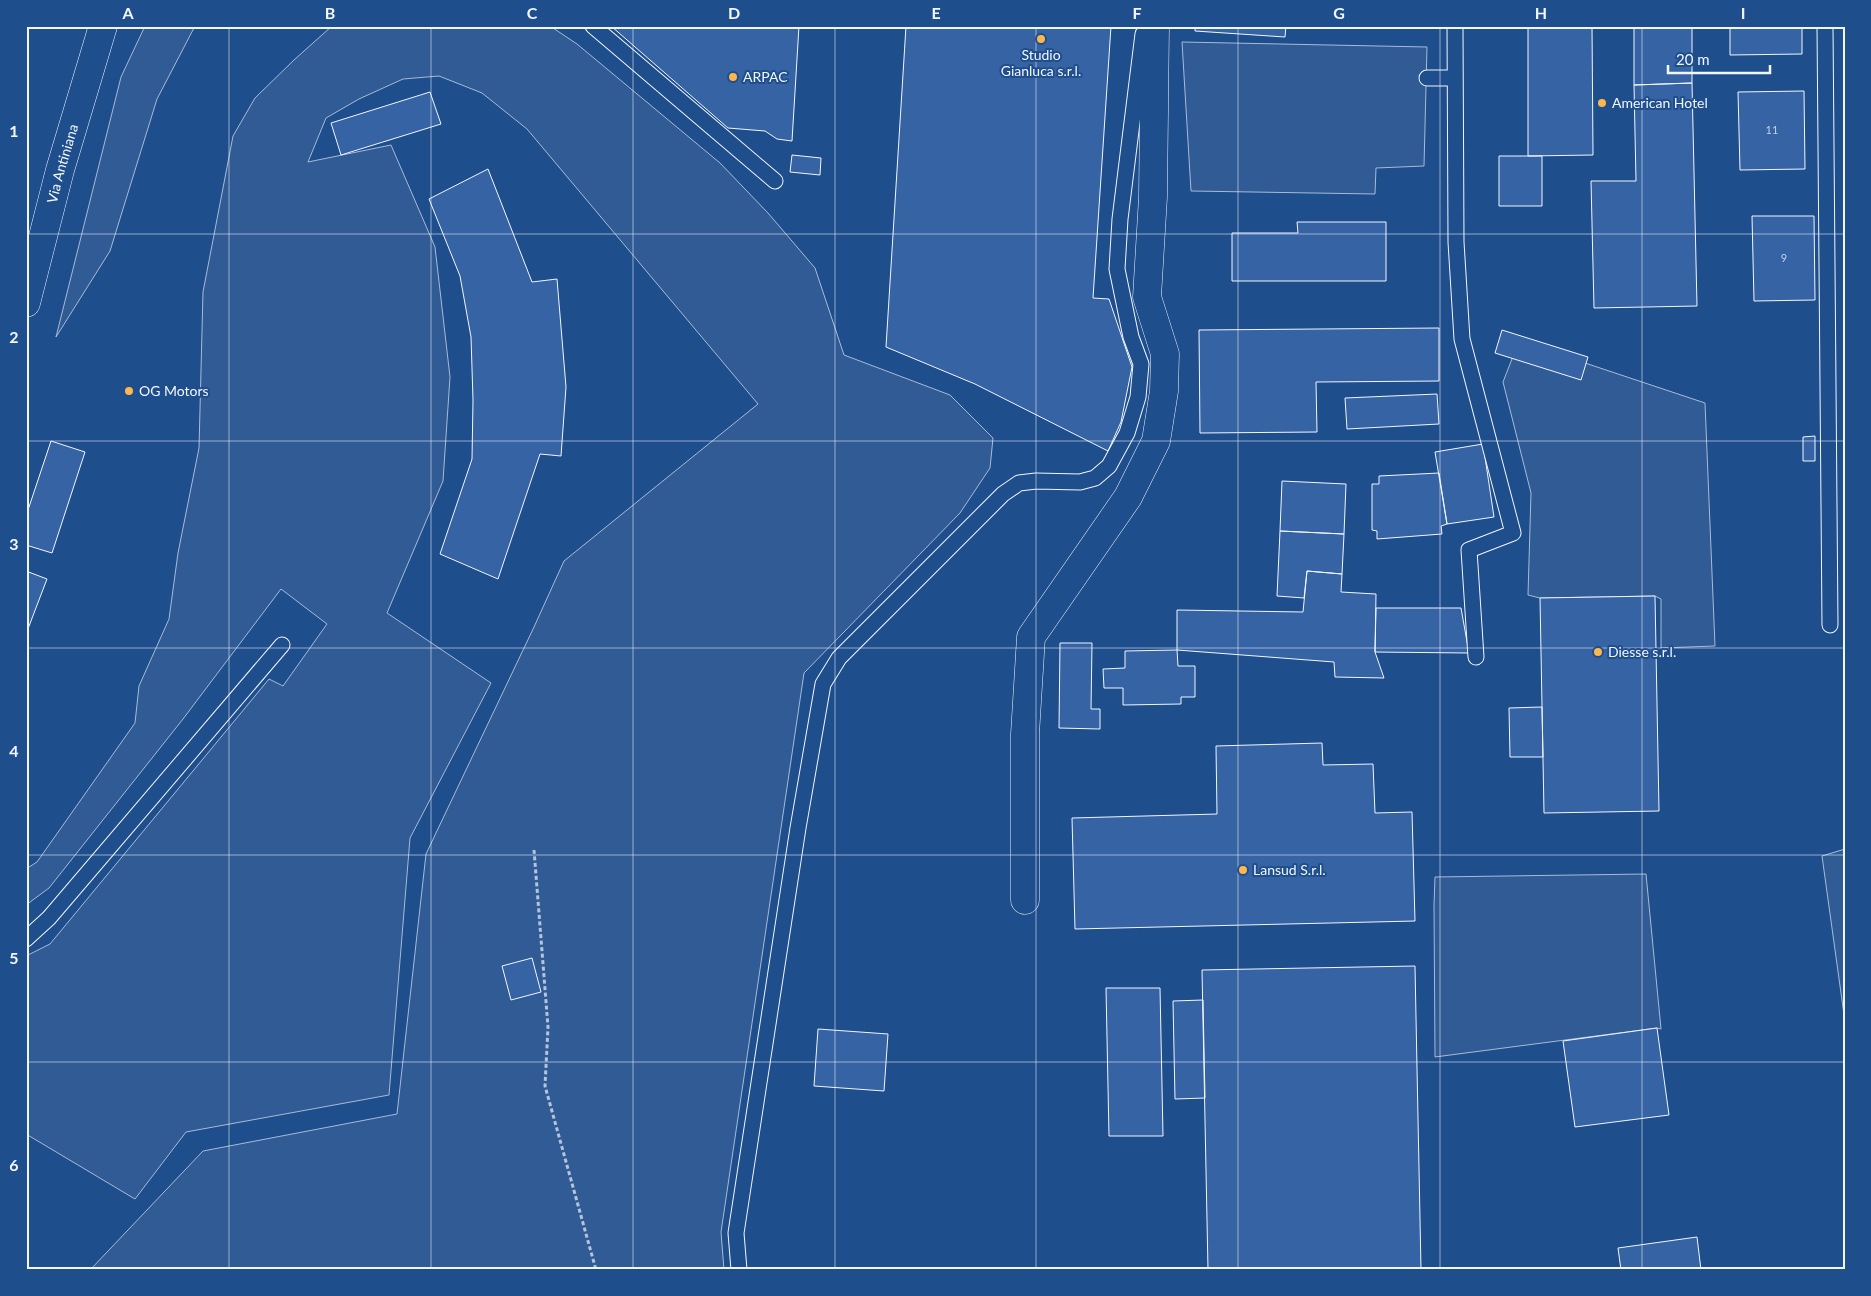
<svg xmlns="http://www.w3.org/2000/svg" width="1871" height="1296" viewBox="0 0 1871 1296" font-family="Lato,sans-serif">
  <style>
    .built { fill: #305b95; stroke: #a8bbd7 }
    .building { fill: #3563a3; stroke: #f2f6ff }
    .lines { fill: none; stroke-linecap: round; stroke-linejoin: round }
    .service-casing { stroke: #f2f6ff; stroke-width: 17 }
    .minor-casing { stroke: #f2f6ff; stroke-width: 29 }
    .tertiary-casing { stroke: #f2f6ff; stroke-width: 29 }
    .path { stroke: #b3c4dc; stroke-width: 3; stroke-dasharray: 4 2.5; stroke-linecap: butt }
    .service { stroke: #1f4e8c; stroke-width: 15 }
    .minor { stroke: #1f4e8c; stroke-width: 28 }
    .tertiary { stroke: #1f4e8c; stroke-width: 28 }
    .grid { fill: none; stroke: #f2f6ff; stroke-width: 1; stroke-opacity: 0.55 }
    .poi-dot { fill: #ffb74d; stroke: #1f4e8c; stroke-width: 2 }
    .labels { text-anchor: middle; stroke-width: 4; stroke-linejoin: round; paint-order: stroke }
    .number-label { font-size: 11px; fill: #c3d1e8 }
    .poi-label { font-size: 14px; fill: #f2f6ff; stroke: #1f4e8c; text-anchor: start }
    .street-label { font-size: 14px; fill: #f2f6ff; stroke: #1f4e8c }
    .neatline { fill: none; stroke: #f2f6ff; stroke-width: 2 }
    .grid-label { font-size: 16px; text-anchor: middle; font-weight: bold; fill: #f2f6ff }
  </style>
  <rect width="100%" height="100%" fill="#1f4e8c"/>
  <path class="built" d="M145,26h50l-38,73 -47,152 -54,86 65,-260z
    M332,26h218l27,18 143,119 48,50 47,55 29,87 106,40 43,43 -3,30 -30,45 -156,160 -83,559 3,38h-634l113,-119 194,-37 29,-260 108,-227 30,-66 194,-157 -231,-275 -45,-36 -43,-17 -36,3 -44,20 -33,19 -18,44 83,-17 44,102 15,130 -7,104 -56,132 104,70 -81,155 -21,257 -203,37 -51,67 -109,-65v-178l24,-12 219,-265 14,7 44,-62 -46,-35 -98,130 -134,169 -23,17v-36l11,-7 98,-139 4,-37 30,-67 9,-66 21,-105 4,-156 30,-156 22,-38 39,-38z
    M1182,42l245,5 -3,119 -48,2 -1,26 -184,-3z
    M1519,341l186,62 10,243 -54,2v-49l-6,-3 -115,2 -12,-3 3,-102 -28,-111z
    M1845,849v173l-23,-166z
    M1646,874l15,155 -4,-1 -222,29 -1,-152 1,-28z"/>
  <path class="building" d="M611,26h188l-7,115 -15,-2 -12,-8 -37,-3z
    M906,26h205l-18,272 16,1 23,68 -11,55 -13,29 -133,-67 -89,-37z
    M1195,26h91l-1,11 -90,-6z
    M1528,26h64l1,129 -65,1z
    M1634,26h58v57l-58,2z
    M1730,26h72v28l-72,1z
    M1692,83l5,223 -103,2 -3,-127h45l-2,-96z
    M1804,91l1,78 -65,1 -2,-78z
    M430,92l11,32 -100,31 -10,-32z
    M792,155l29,3 -1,17 -30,-3z
    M1499,156h43v50h-43z
    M488,169l44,113 25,-3 9,108 -5,69 -21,-2 -42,125 -58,-25 32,-95 1,-59 -2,-63 -11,-61 -31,-77z
    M1752,216h62l1,84 -61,1z
    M1297,222h89v59h-154v-48h66z
    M1439,328v53l-123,1 1,50 -117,1 -1,-103z
    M1502,330l86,27 -7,23 -86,-27z
    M1437,394l2,30 -92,5 -2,-31z
    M1815,436v25h-12v-24z
    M51,441l34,11 -33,101 -26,-8v-29z
    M1483,444l11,73 -47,7 -12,-72z
    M1439,473l8,51 -6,2 1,8 -65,5v-8l-5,-1v-46h7v-8z
    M1282,481l64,3 -2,50 -64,-3z
    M1280,531l64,3 -2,40 -35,-3 -3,27 -27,-2z
    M26,571l21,8 -21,55z
    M1307,571l35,3 -1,18 35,2 -1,58 9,26 -49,-1 -1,-15 -157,-12v-40l126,2z
    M1655,596l4,215 -115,2 -4,-215z
    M1376,608h85l8,45 -94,-1z
    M1060,643h32l-1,66h9v20l-41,-1z
    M1177,650l1,16h17v31h-14v7l-58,1v-17h-19l-1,-19 22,-1v-17z
    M1542,707l1,50h-33l-1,-49z
    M1322,743l1,22 50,-1 2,49 37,-1 3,109 -340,8 -3,-111 145,-4 -1,-68z
    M532,958l9,34 -30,8 -9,-34z
    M1415,966l6,304h-213l-6,-300z
    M1106,988h54l3,148h-54z
    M1203,1000l2,98 -30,1 -2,-98z
    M1657,1028l12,87 -94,12 -12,-86z
    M818,1029l70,5 -4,57 -70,-5z
    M1697,1237l4,33h-80l-3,-22z"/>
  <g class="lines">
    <defs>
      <path id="service" d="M593,26l182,155
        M1455,26l1,216 6,97 51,194 -44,17 7,107
        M1825,26l5,599
        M1427,78h28
        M26,939l23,-21 233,-273
        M739,1270l-3,-37 62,-405 25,-144 16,-26 164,-164 16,-11 17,-2 44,1 15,-4 14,-12 18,-33 11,-36 3,-33 -10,-27 -14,-68 3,-50 23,-185"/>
      <path id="minor" d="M1025,900v-166l6,-97 97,-140 28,-56 8,-50 1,-37 -18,-57 6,-100 2,-171"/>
      <g id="tertiary">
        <path id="s1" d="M26,303l34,-133 43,-144"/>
      </g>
    </defs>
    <use href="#service" class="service-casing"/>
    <use href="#minor" class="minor-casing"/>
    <use href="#tertiary" class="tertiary-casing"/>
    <path class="path" d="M534,850l14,177 -3,59 51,184"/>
    <use href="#service" class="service"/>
    <use href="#minor" class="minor"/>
    <use href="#tertiary" class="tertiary"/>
  </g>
  <path class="grid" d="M229,26v1244M431,26v1244M633,26v1244M835,26v1244M1036,26v1244M1238,26v1244M1440,26v1244M1642,26v1244M26,234h1819M26,441h1819M26,648h1819M26,855h1819M26,1062h1819"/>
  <g class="poi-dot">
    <circle cx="1041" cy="39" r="5"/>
    <circle cx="733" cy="77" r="5"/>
    <circle cx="1602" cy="103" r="5"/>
    <circle cx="129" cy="391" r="5"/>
    <circle cx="1598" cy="652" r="5"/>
    <circle cx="1243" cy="870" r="5"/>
  </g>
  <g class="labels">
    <g class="number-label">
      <text x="1772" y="134">11</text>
      <text x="1784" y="262">9</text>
    </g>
    <g class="poi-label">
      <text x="1041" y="60" text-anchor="middle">Studio<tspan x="1041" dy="16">Gianluca s.r.l.</tspan></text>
      <text x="743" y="82">ARPAC</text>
      <text x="1612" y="108">American Hotel</text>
      <text x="139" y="396">OG Motors</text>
      <text x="1608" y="657">Diesse s.r.l.</text>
      <text x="1253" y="875">Lansud S.r.l.</text>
    </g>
    <g class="street-label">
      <text dy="5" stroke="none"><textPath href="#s1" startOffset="144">Via Antiniana</textPath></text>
    </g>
  </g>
  <rect width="1871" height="1296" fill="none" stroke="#1f4e8c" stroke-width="55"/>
  <path d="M1668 65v8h102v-8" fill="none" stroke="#f2f6ff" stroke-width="2.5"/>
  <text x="1676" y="65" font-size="15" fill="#f2f6ff" stroke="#1f4e8c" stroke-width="4" paint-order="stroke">20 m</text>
  <rect x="28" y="28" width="1816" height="1240" class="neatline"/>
  <g class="grid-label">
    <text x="128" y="19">A</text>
    <text x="330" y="19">B</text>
    <text x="532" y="19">C</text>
    <text x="734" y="19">D</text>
    <text x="936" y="19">E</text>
    <text x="1137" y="19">F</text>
    <text x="1339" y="19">G</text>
    <text x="1541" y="19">H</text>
    <text x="1743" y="19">I</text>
    <text x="14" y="137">1</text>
    <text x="14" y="343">2</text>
    <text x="14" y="550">3</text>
    <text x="14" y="757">4</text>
    <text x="14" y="964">5</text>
    <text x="14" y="1171">6</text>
  </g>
</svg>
